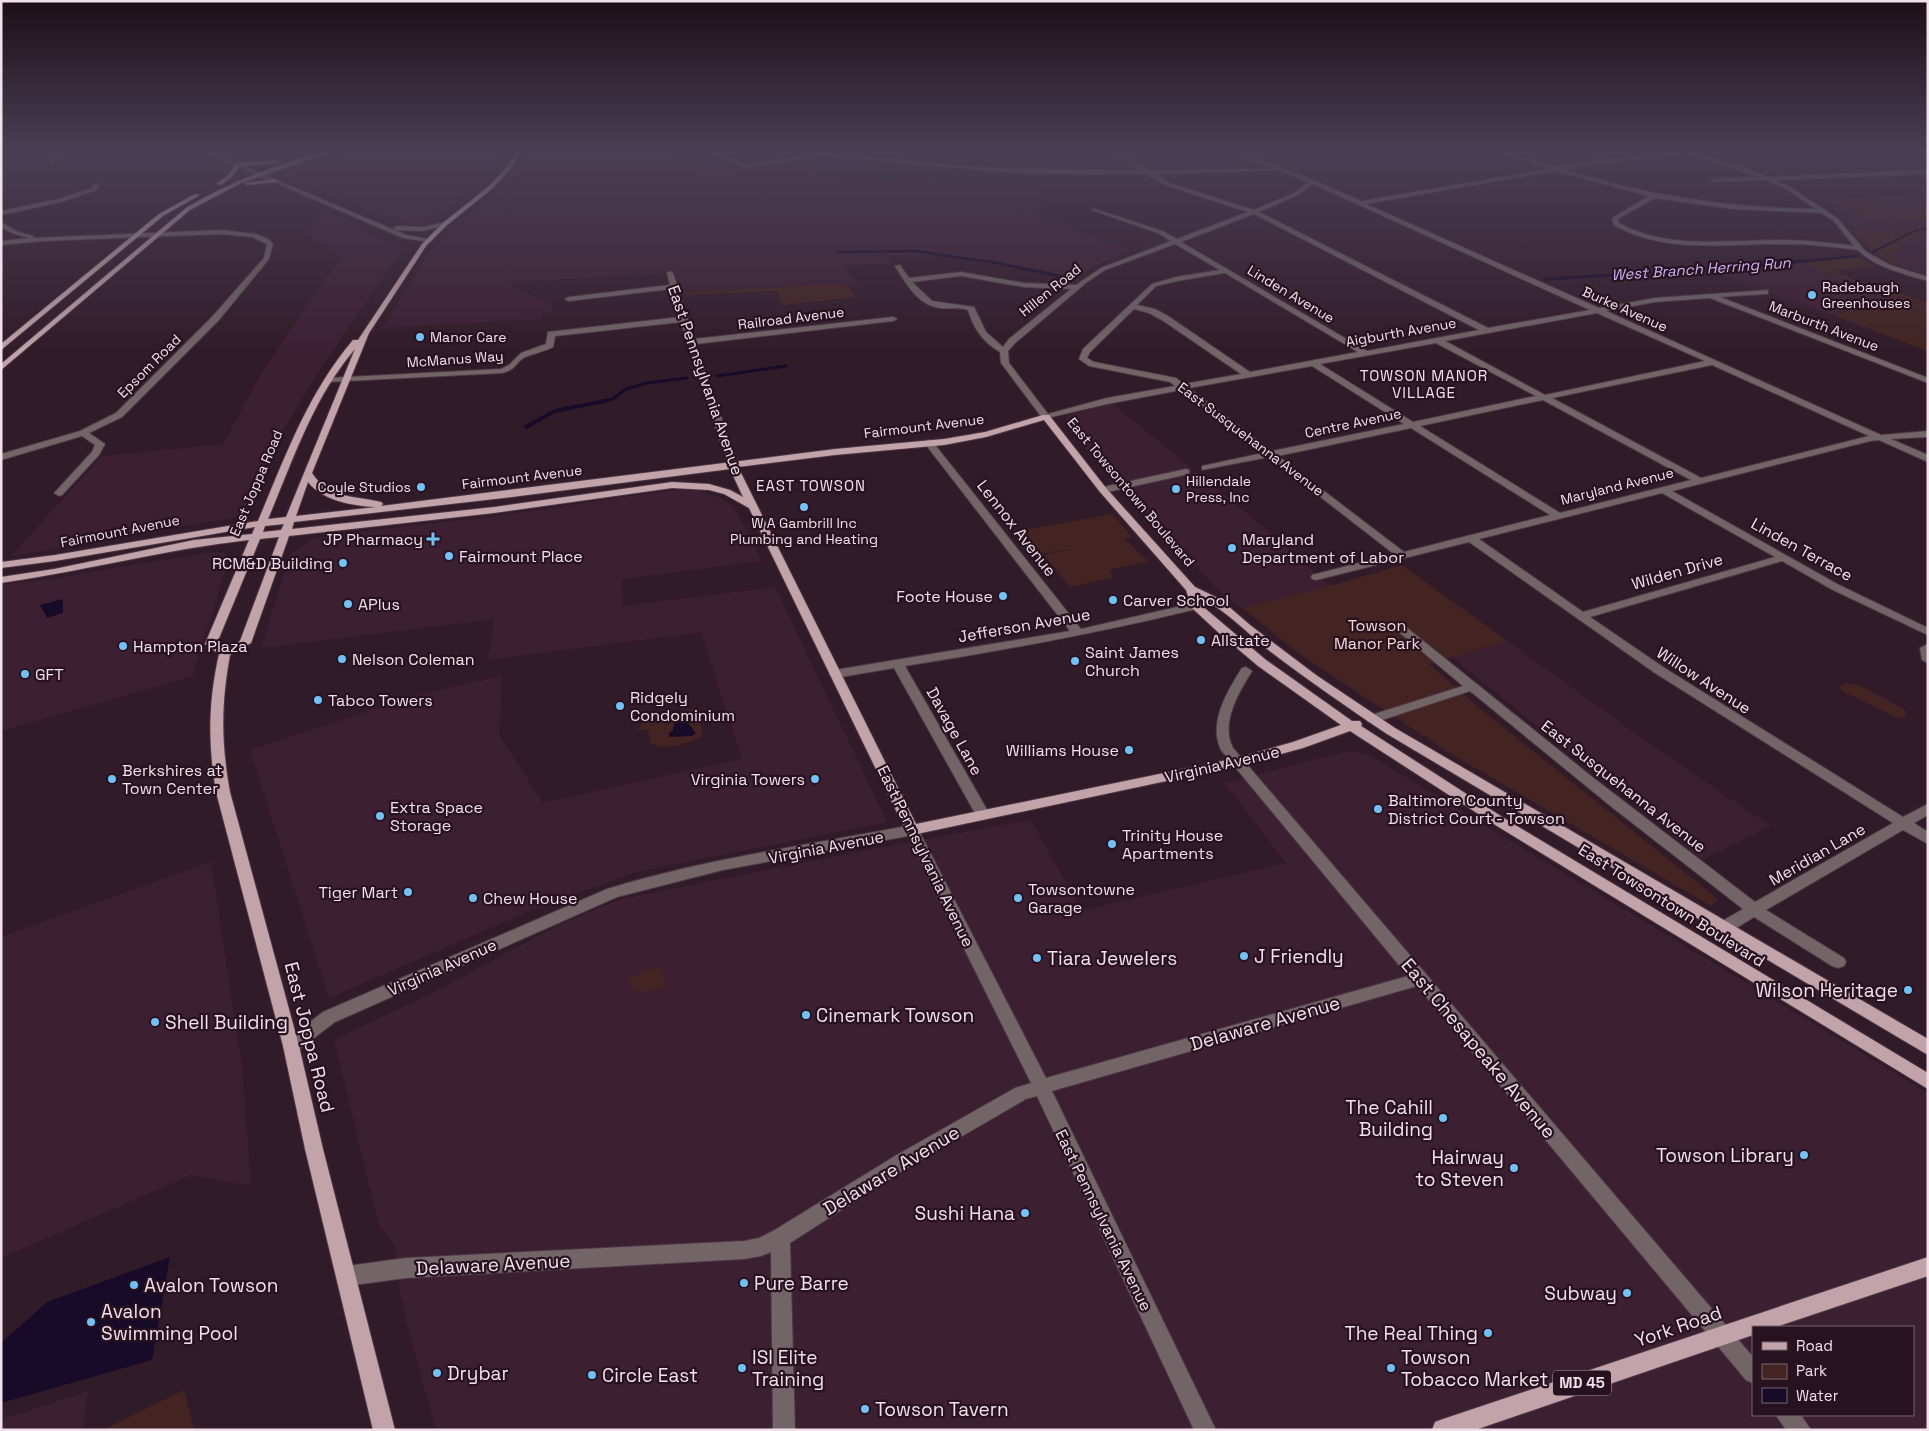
<svg xmlns="http://www.w3.org/2000/svg" width="1929" height="1431" viewBox="0 0 1929 1431" font-family="'Space Grotesk',sans-serif">
  <style>
    .built { fill: #3d1f32; fill-rule: evenodd }
    .green { fill: #432422 }
    .water { fill: #180b29 }
    .lines { fill: none; stroke-linecap: round; stroke-linejoin: round }
    .stream-far2 { stroke: #180b29; stroke-width: 2.5 }
    .stream-far1 { stroke: #180b29; stroke-width: 3 }
    .stream { stroke: #180b29; stroke-width: 4 }
    .minor-casing { stroke: #4d3744; stroke-width: 2 }
    .major-casing { stroke: #4d3744; stroke-width: 2 }
    .minor { fill: #726467; fill-rule: evenodd }
    .major { fill: #c1a3a9; fill-rule: evenodd }
    .poi-dot { fill: #70c1f4; stroke: #281220; stroke-width: 2 }
    .labels { text-anchor: middle; stroke-width: 4.5; stroke-linejoin: round; paint-order: stroke }
    .far-poi-label { font-size: 14px; fill: #f1e1ea; stroke: #281220; text-anchor: start }
    .far-street-label { font-size: 14px; fill: #f1e1ea; stroke: #281220 }
    .far-water-label { font-size: 15px; font-style: italic; fill: #cab4f2; stroke: #281220 }
    .far-neighbourhood-label { font-size: 15px; letter-spacing: 1px; fill: #f1e1ea; stroke: #281220 }
    .shield { fill: #281220; stroke: #b5a3ad; stroke-width: 1 }
    .shield-label { font-size: 15px; font-weight: bold; fill: #f1e1ea }
    .street-label { font-size: 16px; fill: #f1e1ea; stroke: #281220 }
    .poi-label { font-size: 16px; fill: #f1e1ea; stroke: #281220; text-anchor: start }
    .park-label { font-size: 16px; fill: #f7d7d4; stroke: #281220 }
    .near-poi-label { font-size: 19px; fill: #f1e1ea; stroke: #281220; text-anchor: start }
    .near-street-label { font-size: 19px; fill: #f1e1ea; stroke: #281220 }
  </style>
  <rect width="100%" height="100%" fill="#321b29"/>
  <path class="built" d="M363,152h141l-30,39 -50,34h-20l-120,-49 -1,-4z
    M532,152h130l48,22 86,-13 20,13 229,18 -6,24 92,35 -29,11 -28,17 -139,-24 -46,2 4,6 -49,3 16,18 -176,7 -10,-18 -156,9 -9,3 43,19 -1,9h-8l-2,6 -159,9 49,-79 12,-13 66,-55z
    M1928,193v33l-41,5 -6,5 -20,-1 -16,-18 -24,-17z
    M327,211l76,38 -86,125 -43,71 -31,71 -232,40 91,-100 121,-12 42,-77 75,-109 -34,-25z
    M1926,230h2v45l-21,-6 -27,-12z
    M1796,261l82,32 17,5 -63,17 -128,-47z
    M1112,403l163,134 55,49 -88,22 -23,-17 -146,-156 -8,-14 4,-6z
    M682,490l15,1 24,7 12,8 29,55 -140,18 1,27 152,-19 112,235 -251,50 -102,37 -205,89 -79,-248 172,-56 80,-18 -3,59 44,68 199,-44 -41,-127 -213,28 6,-41 -233,29 29,-94 22,-15 23,-5 149,-16 167,-25z
    M214,552l10,1 5,4 -18,62 -11,28 -7,29 -192,55v-146l59,-7 24,-5z
    M1507,641l157,113 107,72 -68,34 -251,-203z
    M1349,751l20,4 559,338v337h-1492l-30,-109 -7,-37 -4,-38 -16,-21 -45,-185 104,-50 123,-66 60,-25 283,-56 127,-23 50,91 205,-48 -61,-80zM1753,1327h160v88h-160z
    M211,862l31,205 9,119 -60,-11 -190,83v-321z
    M88,1391l-5,39h-82v-10z"/>
  <path class="green" d="M1866,201l51,7 11,4v8l-47,2 -48,-19z
    M1928,226v4l-22,12 -15,13 9,7 -4,3c-19,-9 -32,-20 -46,-36l39,3 17,-4z
    M1854,255l21,11 -42,5 46,19 11,-1 38,14v48l-96,-36 62,-17 -98,-37z
    M846,284l10,13 -74,8 -5,-14 -92,4 -1,-3z
    M1112,514l20,23 -8,2 24,22 -39,9 5,7 -44,10 -26,-32 32,-7 -36,6 -14,-18h-14l14,-6z
    M1402,565l105,76 -78,23 43,38 246,197 -7,7 -263,-154 -150,-99 -56,-45 88,-22z
    M156,646l35,1 3,1 -3,4 -12,2 -23,-2z
    M1847,683l13,3 44,23 2,4 -1,4 -8,1 -55,-27 -2,-5z
    M694,708l8,21v7l-5,3c-13,5 -34,13 -46,4l-3,-14 -10,2 4,-8 34,-7v-3z
    M660,966l7,20 -31,8 -10,-16z
    M184,1390l10,40h-91z"/>
  <path class="water" d="M63,599v14l-16,5 -7,-13z
    M685,719l11,14 -4,3 -23,1v-4l4,-3 1,-6 5,-4z
    M170,1257l-18,103 -151,43v-60l46,-41z"/>
  <g class="lines">
    <path class="stream-far2" d="M838,252l77,-1 81,12
      M1873,252l41,-21 14,-3
      M1788,263l69,-7"/>
    <path class="stream-far1" d="M987,261l87,18
      M1545,279l178,-10 78,-8
      M717,376l69,-10
      M599,402l14,-3 13,-10 21,-6 40,-5"/>
    <path class="stream" d="M526,427l29,-16 50,-10"/>
    <defs>
      <path id="minor" d="M64,152h6l-16,10h-4v-2z
        M204,152h7l195,83 26,5 -3,2 -26,-4z
        M713,152h7l25,12 86,-12 87,10 71,6 153,3 -30,-19h6l31,19 124,-3 -40,-16h7l75,29 46,20 188,-32 -49,-17h7l49,15 40,-7 84,-8 -2,2 -115,15c83,27 166,39 253,40l-30,-20 -20,-9 -56,2 2,-3 47,-2 -73,-25h8l52,16 21,9 161,-7v4l-153,6 15,7 47,31 29,34 24,13 38,12v4c-21,-6 -56,-15 -70,-31 -24,-3 -48,-6 -72,-6 -58,-1 -120,11 -172,-19l-2,-7 37,-22 -94,-25 -189,33 233,104 56,-10 113,-8v4h-3l-45,3 208,81v5l-218,-85 -55,4 -49,9 275,124 47,-4v6l-37,2 37,16v7l-49,-22 -9,1 -198,50 167,94 89,43v7l-97,-46 -49,-28 -192,56 73,50 240,150 25,-13v11l-14,8 14,9v12l-25,-14 -137,80 78,48 2,4 -2,4 -6,2 -6,-2 -78,-49c-11,6 -25,19 -37,15l-3,-4 3,-4 26,-15 -130,-101 -143,-117 -94,31h-8l-2,-3 2,-3 95,-30 -70,-59 -2,-2 2,-2h8l190,153 164,126 138,-79 -238,-150 -186,-131 -153,38 -4,-1 -1,-2 1,-2 82,-21 -125,-97 -67,13v-4l61,-13 -82,-63 -74,14 -64,15 -42,-56 -1,-11c-16,-9 -27,-24 -32,-42 -9,-3 -19,-1 -28,-2 -23,-3 -34,-25 -45,-42l5,-1 9,13 52,-6 63,11 52,2 25,-17 70,-27 -13,-8 -66,-23v-2l70,23 15,8 71,-27 -83,-27 -18,-11h-101l-57,-3 -165,-16 -80,13zM1278,170l31,12 -15,11 -40,17 -85,-27 -14,-9zM1313,184l277,126 -102,18 -229,-116 39,-17zM1655,198l78,11 88,4 12,7 21,26c-23,-3 -46,-6 -69,-6 -55,-1 -116,11 -166,-17l-1,-4zM1254,214l225,116 -112,21 -186,-109zM1175,244l45,26 -44,7 -24,7 -69,65 -4,10 10,7 81,16 5,4 -68,12 -59,16 -39,-51 -1,-12 7,-8 72,-61 18,-12zM1225,273l133,79 -108,20 -82,-56 -13,-7 -18,-4 19,-19 21,-5zM961,276l63,11 47,2 -62,50 -6,8 -17,-15 -12,-25 -42,-6 -20,-19zM1134,309l15,4 13,7 79,54 -57,10 -8,-6 -82,-16 -7,-4 3,-6zM1597,313l108,48 -160,34 -100,-54zM1436,343l100,53 -123,26 -93,-58zM1712,365l157,71 -168,42 -149,-80zM1312,366l92,58 -132,27 -83,-63zM1543,400l148,80 -131,33 -140,-87zM1411,428l139,87 -146,37 -126,-96zM1662,493l113,64 -192,55 -104,-73z
        M94,184l5,1 -2,5 -36,12 -60,13v-4l57,-12 34,-11z
        M1,222l17,10 15,4 1,2 187,-8 35,4 12,5 5,5 -4,15 -51,62 -96,96 -33,16 16,11 -6,11 -37,40 -3,1 -5,-3 2,-2 36,-39 3,-7 -13,-9 -81,24v-6l79,-23 36,-18 96,-96 52,-59 3,-14 -15,-7 -31,-3 -177,7 -43,4v-4l28,-3 -15,-4 -13,-7z
        M445,222l2,1v2l-24,6 -27,-1 -3,-2 3,-2 27,1z
        M670,271l3,2 21,66 199,-22 4,2 -4,2 -197,23 42,122 -5,3 -5,-3 -47,-144 -126,14 -2,11c-9,5 -19,6 -28,10 -11,6 -7,12 -23,16l-174,9 -4,-2 4,-2 173,-9 8,-4 12,-12 25,-9 2,-12 132,-15 -9,-28 -102,12 -4,-2 4,-2 101,-12 -3,-12z
        M929,440l3,1 149,188 135,-31 6,3 -2,2c-104,27 -209,46 -315,63l85,149 -2,3h-10l-2,-3 -82,-147 -59,10 -6,-4 6,-4 235,-39 -144,-186v-4z
        M1186,469l3,1v4l-86,19 -5,-3 5,-3z
        M1928,644v19l-6,-3 -2,-12z
        M1246,667l6,4c-13,21 -32,52 -19,77l520,609v26l-7,-3 -329,-394 -365,105 164,339h-22l-157,-334 -11,3 -119,69 -117,75 5,187h-22l-2,-178 -10,4 -17,3 -338,19 -59,8 -7,-3 -3,-7 3,-7 7,-3 59,-8 338,-17 15,-3 14,-7 122,-75 120,-68 16,-5 -123,-247 -185,34 -106,27 -282,125 -38,29 -6,2 -6,-2 -2,-5 2,-5 38,-29 284,-123c100,-31 203,-44 305,-64l5,2 129,251 362,-102 -187,-226c-13,-26 6,-59 21,-82z
        M1776,1415h25l10,15h-25z"/>
      <path id="major" d="M324,152h8l-91,31 -51,27 -189,160v-6l185,-156c43,-26 89,-43 138,-56z
        M517,152h5l-14,20 -15,16 -46,37 -21,21 -57,87 -57,140c16,26 44,23 69,29l2,2 -2,2 454,-57 109,-10 41,-7 58,-17h6l57,73 89,99 25,12 30,26 66,50 79,53 533,311v16l-541,-321c-40,-27 -78,-53 -116,-82 -23,-18 -46,-43 -72,-55l2,8 65,55 86,61h8l2,3 -1,2 146,94 421,253v16l-431,-263 -147,-95 -47,17 -66,18 -325,69 -5,-2 -158,-325 -25,-14 -15,-4 -37,-2 -178,25 -205,23 -38,107 -21,12c-9,49 -9,88 0,137l69,254 24,103 72,281h-22l-68,-281 -22,-103 -67,-254c-8,-49 -8,-89 3,-138l-14,-10 44,-104c-83,9 -164,31 -248,43v-6l53,-8 140,-29 58,-6 3,-7 -200,34 -54,7v-6l54,-7 203,-34c27,-64 50,-128 95,-181h5l64,-96 21,-21 46,-37 15,-16zM355,349l-69,168 -18,2c25,-59 45,-121 87,-170zM1044,420l56,72 86,98 6,18 27,25 39,33 83,59 -48,17 -56,16 -321,66 -178,-357 97,-12 109,-10 42,-8zM730,469l13,28 -13,-7 -21,-6 -37,-2 -178,25 -202,22 2,-7 218,-25zM308,482c15,19 45,24 68,25l-80,9zM284,524l-3,6 -18,2 2,-6zM279,537l-39,104 -14,7 -9,-5 43,-104z
        M278,160l2,3 -40,3 -8,11 -11,8 -5,-1 12,-9 8,-12z
        M276,179l2,3 -31,3 -3,-2z
        M195,194l5,1 -37,21 -162,134v-6l158,-130z
        M1928,1257v19l-152,51h-23v8l-278,95h-43l3,-8 8,-3z"/>
    </defs>
    <use href="#minor" class="minor-casing"/>
    <use href="#major" class="major-casing"/>
    <use href="#minor" class="minor"/>
    <use href="#major" class="major"/>
  </g>
  <linearGradient id="sky" x2="0" y2="1"><stop stop-color="#1c0f17"/><stop offset="0.43" stop-color="#493f54"/><stop offset="1" stop-color="#493f54" stop-opacity="0"/></linearGradient>
  <rect width="1929" height="352" fill="url(#sky)"/>
  <g class="poi-dot">
    <circle cx="1812" cy="295" r="5"/>
    <circle cx="420" cy="337" r="5"/>
    <circle cx="421" cy="487" r="5"/>
    <circle cx="1176" cy="489" r="5"/>
    <circle cx="804" cy="507" r="5"/>
    <path d="M430.5 531.5h5v5h5v5h-5v5h-5v-5h-5v-5h5z"/>
    <circle cx="1232" cy="548" r="5"/>
    <circle cx="449" cy="556" r="5"/>
    <circle cx="343" cy="563" r="5"/>
    <circle cx="1003" cy="596" r="5"/>
    <circle cx="1113" cy="600" r="5"/>
    <circle cx="348" cy="604" r="5"/>
    <circle cx="1201" cy="640" r="5"/>
    <circle cx="123" cy="646" r="5"/>
    <circle cx="342" cy="659" r="5"/>
    <circle cx="1075" cy="661" r="5"/>
    <circle cx="25" cy="674" r="5"/>
    <circle cx="318" cy="700" r="5"/>
    <circle cx="620" cy="706" r="5"/>
    <circle cx="1129" cy="750" r="5"/>
    <circle cx="112" cy="779" r="5"/>
    <circle cx="815" cy="779" r="5"/>
    <circle cx="1378" cy="809" r="5"/>
    <circle cx="380" cy="816" r="5"/>
    <circle cx="1112" cy="844" r="5"/>
    <circle cx="408" cy="892" r="5"/>
    <circle cx="473" cy="898" r="5"/>
    <circle cx="1018" cy="898" r="5"/>
    <circle cx="1244" cy="956" r="5"/>
    <circle cx="1037" cy="958" r="5"/>
    <circle cx="1908" cy="990" r="5"/>
    <circle cx="806" cy="1015" r="5"/>
    <circle cx="155" cy="1022" r="5"/>
    <circle cx="1443" cy="1118" r="5"/>
    <circle cx="1804" cy="1155" r="5"/>
    <circle cx="1514" cy="1168" r="5"/>
    <circle cx="1025" cy="1213" r="5"/>
    <circle cx="744" cy="1283" r="5"/>
    <circle cx="134" cy="1285" r="5"/>
    <circle cx="1627" cy="1293" r="5"/>
    <circle cx="91" cy="1322" r="5"/>
    <circle cx="1488" cy="1333" r="5"/>
    <circle cx="742" cy="1368" r="5"/>
    <circle cx="1391" cy="1368" r="5"/>
    <circle cx="437" cy="1373" r="5"/>
    <circle cx="592" cy="1375" r="5"/>
    <circle cx="865" cy="1409" r="5"/>
  </g>
  <g class="labels">
    <g class="far-poi-label">
      <text x="1822" y="292">Radebaugh<tspan x="1822" dy="16">Greenhouses</tspan></text>
      <text x="430" y="342">Manor Care</text>
      <text x="1186" y="486">Hillendale<tspan x="1186" dy="16">Press, Inc</tspan></text>
      <text x="411" y="492" text-anchor="end">Coyle Studios</text>
      <text x="804" y="528" text-anchor="middle">W A Gambrill Inc<tspan x="804" dy="16">Plumbing and Heating</tspan></text>
    </g>
    <g class="far-street-label">
      <text transform="translate(1050 290) rotate(-39)" y="5">Hillen Road</text>
      <text transform="translate(1291 294) rotate(31)" y="5">Linden Avenue</text>
      <text transform="translate(1625 309) rotate(24)" y="5">Burke Avenue</text>
      <text transform="translate(791 318) rotate(-7)" y="5">Railroad Avenue</text>
      <text transform="translate(1824 326) rotate(21)" y="5">Marburth Avenue</text>
      <text transform="translate(1401 332) rotate(-10)" y="5">Aigburth Avenue</text>
      <text transform="translate(455 359) rotate(-4)" y="5">McManus Way</text>
      <text transform="translate(149 366) rotate(-45)" y="5">Epsom Road</text>
      <text transform="translate(1353 423) rotate(-12)" y="5">Centre Avenue</text>
      <text transform="translate(924 426) rotate(-7)" y="5">Fairmount Avenue</text>
      <text transform="translate(1251 439) rotate(37)" y="5">East Susquehanna Avenue</text>
      <text transform="translate(522 477) rotate(-7)" y="5">Fairmount Avenue</text>
      <text transform="translate(256 483) rotate(-67)" y="5">East Joppa Road</text>
      <text transform="translate(1617 486) rotate(-14)" y="5">Maryland Avenue</text>
      <text transform="translate(1131 492) rotate(50)" y="5">East Towsontown Boulevard</text>
      <text transform="translate(120 531) rotate(-11)" y="5">Fairmount Avenue</text>
    </g>
    <g class="far-water-label">
      <text transform="translate(1701 269) rotate(-4)" y="5">West Branch Herring Run</text>
    </g>
    <g class="far-neighbourhood-label">
      <text x="1424" y="381">TOWSON MANOR<tspan x="1424" dy="17">VILLAGE</tspan></text>
      <text x="811" y="491">EAST TOWSON</text>
    </g>
    <rect class="shield" x="1553" y="1370.5" width="58" height="25" rx="4"/>
    <g class="shield-label">
      <text x="1582" y="1388">MD 45</text>
    </g>
    <g class="street-label">
      <text transform="translate(706 380) rotate(71)" y="6">East Pennsylvania Avenue</text>
      <text transform="translate(1017 528) rotate(52)" y="6">Lennox Avenue</text>
      <text transform="translate(1802 549) rotate(29)" y="6">Linden Terrace</text>
      <text transform="translate(1677 571) rotate(-16)" y="6">Wilden Drive</text>
      <text transform="translate(1024 625) rotate(-10)" y="6">Jefferson Avenue</text>
      <text transform="translate(1704 680) rotate(33)" y="6">Willow Avenue</text>
      <text transform="translate(955 731) rotate(61)" y="6">Davage Lane</text>
      <text transform="translate(1222 764) rotate(-13)" y="6">Virginia Avenue</text>
      <text transform="translate(1624 786) rotate(38)" y="6">East Susquehanna Avenue</text>
      <text transform="translate(826 847) rotate(-11)" y="6">Virginia Avenue</text>
      <text transform="translate(1817 854) rotate(-30)" y="6">Meridian Lane</text>
      <text transform="translate(926 856) rotate(64)" y="6">East Pennsylvania Avenue</text>
      <text transform="translate(1672 905) rotate(32)" y="6">East Towsontown Boulevard</text>
      <text transform="translate(442 967) rotate(-24)" y="6">Virginia Avenue</text>
      <text transform="translate(1104 1220) rotate(64)" y="6">East Pennsylvania Avenue</text>
    </g>
    <g class="poi-label">
      <text x="423" y="545" text-anchor="end">JP Pharmacy</text>
      <text x="1242" y="545">Maryland<tspan x="1242" dy="18">Department of Labor</tspan></text>
      <text x="459" y="562">Fairmount Place</text>
      <text x="333" y="569" text-anchor="end">RCM&amp;D Building</text>
      <text x="993" y="602" text-anchor="end">Foote House</text>
      <text x="1123" y="606">Carver School</text>
      <text x="358" y="610">APlus</text>
      <text x="1211" y="646">Allstate</text>
      <text x="133" y="652">Hampton Plaza</text>
      <text x="1085" y="658">Saint James<tspan x="1085" dy="18">Church</tspan></text>
      <text x="352" y="665">Nelson Coleman</text>
      <text x="35" y="680">GFT</text>
      <text x="630" y="703">Ridgely<tspan x="630" dy="18">Condominium</tspan></text>
      <text x="328" y="706">Tabco Towers</text>
      <text x="1119" y="756" text-anchor="end">Williams House</text>
      <text x="122" y="776">Berkshires at<tspan x="122" dy="18">Town Center</tspan></text>
      <text x="805" y="785" text-anchor="end">Virginia Towers</text>
      <text x="1388" y="806">Baltimore County<tspan x="1388" dy="18">District Court - Towson</tspan></text>
      <text x="390" y="813">Extra Space<tspan x="390" dy="18">Storage</tspan></text>
      <text x="1122" y="841">Trinity House<tspan x="1122" dy="18">Apartments</tspan></text>
      <text x="1028" y="895">Towsontowne<tspan x="1028" dy="18">Garage</tspan></text>
      <text x="398" y="898" text-anchor="end">Tiger Mart</text>
      <text x="483" y="904">Chew House</text>
    </g>
    <g class="park-label">
      <text x="1377" y="631">Towson<tspan x="1377" dy="18">Manor Park</tspan></text>
    </g>
    <g class="near-poi-label">
      <text x="1254" y="963">J Friendly</text>
      <text x="1047" y="965">Tiara Jewelers</text>
      <text x="1898" y="997" text-anchor="end">Wilson Heritage</text>
      <text x="816" y="1022">Cinemark Towson</text>
      <text x="165" y="1029">Shell Building</text>
      <text x="1433" y="1114" text-anchor="end">The Cahill<tspan x="1433" dy="22">Building</tspan></text>
      <text x="1794" y="1162" text-anchor="end">Towson Library</text>
      <text x="1504" y="1164" text-anchor="end">Hairway<tspan x="1504" dy="22">to Steven</tspan></text>
      <text x="1015" y="1220" text-anchor="end">Sushi Hana</text>
      <text x="754" y="1290">Pure Barre</text>
      <text x="144" y="1292">Avalon Towson</text>
      <text x="1617" y="1300" text-anchor="end">Subway</text>
      <text x="101" y="1318">Avalon<tspan x="101" dy="22">Swimming Pool</tspan></text>
      <text x="1478" y="1340" text-anchor="end">The Real Thing</text>
      <text x="752" y="1364">ISI Elite<tspan x="752" dy="22">Training</tspan></text>
      <text x="1401" y="1364">Towson<tspan x="1401" dy="22">Tobacco Market</tspan></text>
      <text x="447" y="1380">Drybar</text>
      <text x="602" y="1382">Circle East</text>
      <text x="875" y="1416">Towson Tavern</text>
    </g>
    <g class="near-street-label">
      <text transform="translate(1265 1023) rotate(-16)" y="7">Delaware Avenue</text>
      <text transform="translate(310 1037) rotate(76)" y="7">East Joppa Road</text>
      <text transform="translate(1479 1048) rotate(50)" y="7">East Chesapeake Avenue</text>
      <text transform="translate(891 1170) rotate(-31)" y="7">Delaware Avenue</text>
      <text transform="translate(493 1264) rotate(-3)" y="7">Delaware Avenue</text>
      <text transform="translate(1678 1326) rotate(-19)" y="7">York Road</text>
    </g>
  </g>
  <rect width="1929" height="1431" fill="none" stroke="#f1e1ea" stroke-width="5"/>
  <rect x="1752" y="1326" width="162" height="90" fill="#281220" stroke="#786571"/>
  <rect x="1762" y="1342" width="25" height="8" fill="#c1a3a9" stroke="#786571"/>
  <text x="1796" y="1351" font-size="15" fill="#f1e1ea">Road</text>
  <rect x="1762" y="1364" width="25" height="15" fill="#432422" stroke="#786571"/>
  <text x="1796" y="1376" font-size="15" fill="#f1e1ea">Park</text>
  <rect x="1762" y="1388" width="25" height="15" fill="#180b29" stroke="#786571"/>
  <text x="1796" y="1401" font-size="15" fill="#f1e1ea">Water</text>
</svg>
